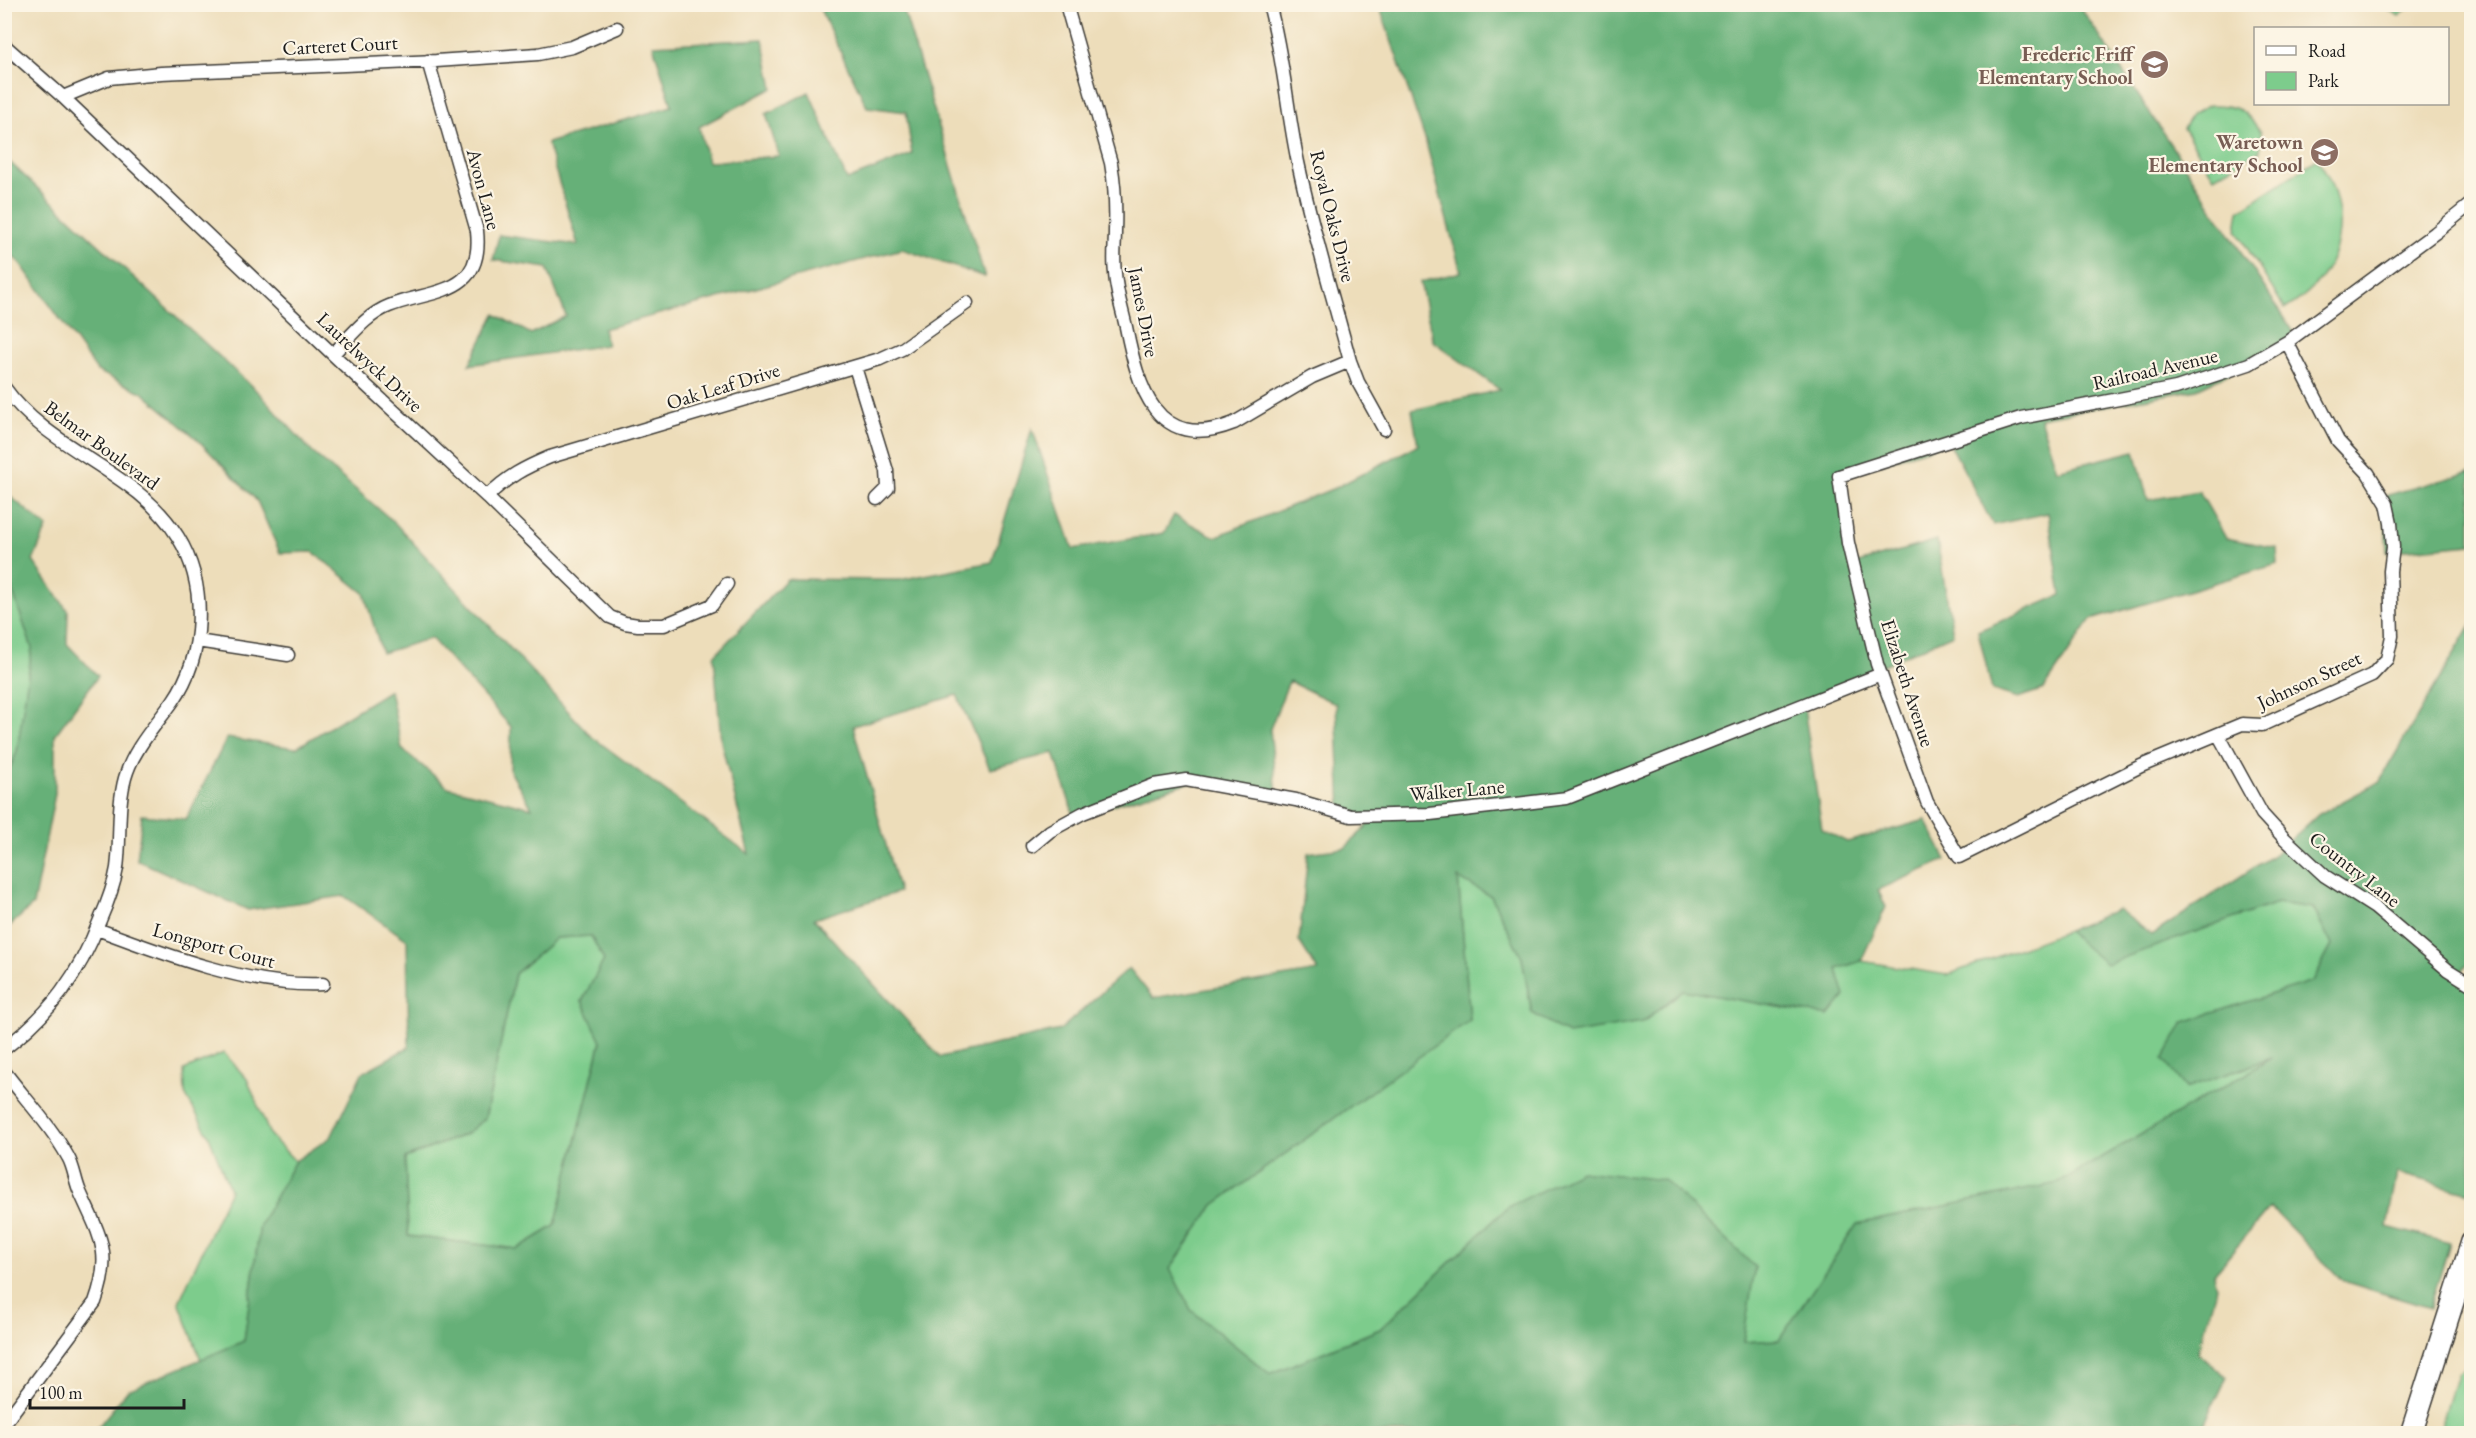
<svg xmlns="http://www.w3.org/2000/svg" width="2476" height="1438" viewBox="0 0 2476 1438" font-family="'EB Garamond',serif">
  <style>
    .green { fill: #7dcc8c; stroke: #4c7454; stroke-width: 1.5 }
    .forest { fill: #66b078; stroke: #41664a; stroke-width: 1.5; fill-rule: evenodd }
    .lines { fill: none; stroke-linecap: round; stroke-linejoin: round }
    .street-casing { stroke: #3b3934; stroke-width: 15 }
    .highway-casing { stroke: #3b3934; stroke-width: 24 }
    .street { stroke: #fff; stroke-width: 12 }
    .highway { stroke: #fff; stroke-width: 21 }
    .labels { text-anchor: middle; stroke-width: 4.5; stroke-linejoin: round; paint-order: stroke }
    .street-label { font-size: 20px; fill: #1c1c1c; stroke: #fcf5e5 }
    .education-label { font-size: 20px; font-weight: bold; fill: #785e54; stroke: #fcf5e5; text-anchor: end }
  </style>
  <rect width="100%" height="100%" fill="#fcf5e5"/>
  <filter id="ink" filterUnits="userSpaceOnUse"><feTurbulence type="fractalNoise" baseFrequency=".0167" numOctaves="2"/><feDisplacementMap in="SourceGraphic" scale="12" xChannelSelector="R" yChannelSelector="G"/><feConvolveMatrix kernelMatrix="1 2 1 2 8 2 1 2 1" color-interpolation-filters="sRGB"/></filter>
  <filter id="wash" filterUnits="userSpaceOnUse"><feTurbulence type="fractalNoise" baseFrequency=".008" numOctaves="4" result="noise"/><feDisplacementMap in="SourceGraphic" scale="24" xChannelSelector="R" yChannelSelector="G"/><feGaussianBlur stdDeviation="1.35" result="paint"/><feColorMatrix in="noise" values="0 0 0 0 0 0 0 0 0 0 0 0 0 0 0 0 0 1.4 0 .05"/><feComposite in="paint" operator="in"/></filter>
  <g filter="url(#wash)">
    <rect width="100%" height="100%" fill="#edddba"/>
    <path class="green" d="M2382,5h29l-12,11z
      M2210,105c29,0 35,5 51,27l-1,19 -46,26 -31,-49 9,-14z
      M2317,159c39,54 26,117 -32,150l-49,-79 3,-19z
      M5,569l27,79 -15,104 -12,27z
      M1458,877l33,19 31,62 10,55 111,9 40,-32 146,26 8,-47 24,-8 86,14 120,-44 39,32 171,-60 36,5 19,37 -19,36 -129,41 92,34 -5,150 -103,122 59,49 -27,56 -421,-93 -36,2 -235,-135 -128,122 -110,45 -79,-64 -22,-41 45,-64 256,-185z
      M591,936l13,24 -22,41 19,40 -46,185 -38,23 -109,-13 -3,-78 61,-24 19,-16 30,-144 41,-36z
      M224,1053l23,26 23,56 25,26 -35,64 -16,116 -43,19 -22,-58 51,-112 -21,-54 -24,-42 -1,-24z
      M2467,1367l4,1v65h-32l18,-59z"/>
    <path class="forest" d="M818,5h84l83,272 -83,-28 -299,80 4,16 -138,20 26,-51 36,20 35,-18 -19,-48 -54,-8 6,-25 79,10 -31,-102 125,-37 -19,-61 110,-6 10,49 -74,39 9,35 71,-6 -13,-42 43,-22 38,88 65,-26 -6,-42 -39,-5z
      M1379,5h700l220,335 -102,49 -157,29 17,52 78,-19 13,49 51,-9 27,47 51,10 1,16 -187,56 -47,69 -26,9 -26,-8 -14,-59 83,-36 -13,-82 -55,12 -44,-83 -111,35 17,87 82,-24 16,94 -150,67 19,128 25,13 79,-22 20,40 -68,30 8,17 -25,54 -24,8 8,27 -16,20 -146,-26 -40,32 -75,12 -36,-21 -10,-55 -31,-62 -33,-18 12,142 -256,185 -44,64 21,41 79,64 110,-45 128,-122 73,-36 83,9 91,87 -12,75 36,-2 78,-116 201,-41 214,-125 -86,30 -23,-28 21,-38 129,-41 19,-36 -19,-37 -36,-5 -171,61 -39,-33 51,-22 34,26 124,-82 43,-39 60,-32 92,-157 1,331 -11,17 10,5v208l-2,7 -72,-20 -10,54 63,16 -20,65 -87,-27 -73,-74 -56,67 3,13 -20,66 30,24 -27,56h-2107l35,-43 116,-49 16,-116 35,-64 36,-24 31,-64 47,-26 -2,-107 -63,-44 -96,14 -111,-50 5,-45 44,4 41,-81 69,10 94,-58 12,59 46,38 84,21 -22,-37 1,-44 -80,-89 -49,15 -18,-60 -51,-41 -33,1 -23,-52 -60,-62 -54,-46 -46,-22 -77,-108 -15,-13 -1,-93 256,237 52,58 82,70 197,214 158,118 -28,-112 -7,-86 73,-77 112,1 93,-18 40,-134 41,121 91,-16 10,-18 41,22 122,-50 81,-42 -6,-35 88,-20 -67,-49 -13,-59 41,-10 -36,-133zM1289,681l47,23 5,105 31,12 -27,27 -37,5 -9,88 19,30 -165,27 -24,-30 -69,62 -120,27 -126,-138 85,-27 -46,-166 104,-31 33,74 64,-16 20,63 114,-33 89,11 -7,-65zM591,936l13,24 -22,41 19,40 -46,185 -38,23 -109,-13 -3,-78 61,-24 19,-16 30,-144 41,-36z
      M2471,472v72l-84,8 -3,-56z
      M5,492l42,35 -14,34 35,50 -1,33 31,32 -43,59v59l-22,111 -28,25v-151l12,-27 15,-104 -27,-79z"/>
  </g>
  <g filter="url(#ink)">
    <g class="lines">
      <defs>
        <path id="street" d="M1066,4l45,159c4,23 5,45 4,68 0,14 -2,28 0,42 1,18 7,36 11,54 12,59 29,127 108,96l78,-46 38,-16
          M1269,4c15,54 18,109 30,163 14,65 34,130 51,194l8,21 26,47
          M4,45l59,52 279,266 145,134 123,120 15,6 13,2h26l48,-20 15,-21
          M63,97l46,-19 52,-5 275,-12 102,-7 34,-7 45,-19
          M2287,342l51,99 30,32 19,31 4,19 2,24 -3,24 2,65 -5,23 -15,16 -110,50 -20,-1 -101,42 -182,91 -32,-55 -50,-138 -29,-121 -9,-67 182,-58 155,-30 73,-24 38,-22 148,-109 37,-30
          M333,354c17,-17 33,-39 56,-48 43,-17 95,-10 88,-75l-49,-170
          M855,367l32,104 1,17 -11,11
          M4,387c46,65 133,83 174,150 30,49 27,118 -5,164 -17,24 -40,48 -48,77 -8,29 -4,60 -8,90 -3,18 -10,36 -17,52 -21,55 -49,93 -96,129
          M487,497c19,-20 39,-30 63,-40l330,-98 22,-10 65,-46
          M197,641l91,14
          M2218,734l44,80 22,24 41,38 50,32 73,62 24,15
          M1032,846l18,-15 33,-18 71,-28 32,-5 110,20 55,16 79,-2 137,-16 314,-124
          M97,929c66,25 156,59 226,55
          M4,1071c21,28 47,55 64,86 6,10 7,24 12,35 20,45 33,60 15,110l-91,122"/>
        <path id="highway" d="M2411,1434l61,-192"/>
      </defs>
      <use href="#street" class="street-casing"/>
      <use href="#highway" class="highway-casing"/>
      <use href="#street" class="street"/>
      <use href="#highway" class="highway"/>
    </g>
  </g>
  <defs>
    <symbol id="school-disc" viewBox="-11 -11 22 22"><circle r="9.5" fill="#8d6e63" stroke="#fcf5e5"/><path d="M0-5L7-2L0 1L-7-2ZM-4 1L0 2.5L4 1V4Q0 6-4 4Z" fill="#fff"/></symbol>
  </defs>
  <g fill-rule="evenodd">
    <use href="#school-disc" x="2138" y="48" width="33" height="33"/>
    <use href="#school-disc" x="2308" y="136" width="33" height="33"/>
  </g>
  <g class="labels">
    <g class="street-label">
      <text transform="translate(340 45) rotate(-3)" y="7">Carteret Court</text>
      <text transform="translate(484 189) rotate(75)" y="7">Avon Lane</text>
      <text transform="translate(1333 216) rotate(76)" y="7">Royal Oaks Drive</text>
      <text transform="translate(1144 312) rotate(79)" y="7">James Drive</text>
      <text transform="translate(370 362) rotate(43)" y="7">Laurelwyck Drive</text>
      <text transform="translate(2155 369) rotate(-13)" y="7">Railroad Avenue</text>
      <text transform="translate(723 386) rotate(-17)" y="7">Oak Leaf Drive</text>
      <text transform="translate(102 445) rotate(36)" y="7">Belmar Boulevard</text>
      <text transform="translate(2309 680) rotate(-25)" y="7">Johnson Street</text>
      <text transform="translate(1908 683) rotate(72)" y="7">Elizabeth Avenue</text>
      <text transform="translate(1457 790) rotate(-5)" y="7">Walker Lane</text>
      <text transform="translate(2355 869) rotate(38)" y="7">Country Lane</text>
      <text transform="translate(214 945) rotate(15)" y="7">Longport Court</text>
    </g>
    <g class="education-label">
      <text x="2133" y="61">Frederic Friff<tspan x="2133" dy="23">Elementary School</tspan></text>
      <text x="2303" y="149">Waretown<tspan x="2303" dy="23">Elementary School</tspan></text>
    </g>
  </g>
  <rect width="2476" height="1438" fill="none" stroke="#fcf5e5" stroke-width="24"/>
  <rect x="2254" y="27" width="195" height="78" fill="#fcf5e5" stroke="#a29e95" stroke-width="1.5"/>
  <rect x="2266" y="46" width="30" height="9" fill="#ffffff" stroke="#a29e95" stroke-width="1.5"/>
  <text x="2308" y="57" font-size="18" fill="#1c1c1c">Road</text>
  <rect x="2266" y="72" width="30" height="18" fill="#7dcc8c" stroke="#a29e95" stroke-width="1.5"/>
  <text x="2308" y="87" font-size="18" fill="#1c1c1c">Park</text>
  <path d="M30 1399v9h154v-9" fill="none" stroke="#1c1c1c" stroke-width="3"/>
  <text x="39" y="1399" font-size="18" fill="#1c1c1c" stroke="#fcf5e5" stroke-width="4.5" paint-order="stroke">100 m</text>
</svg>
